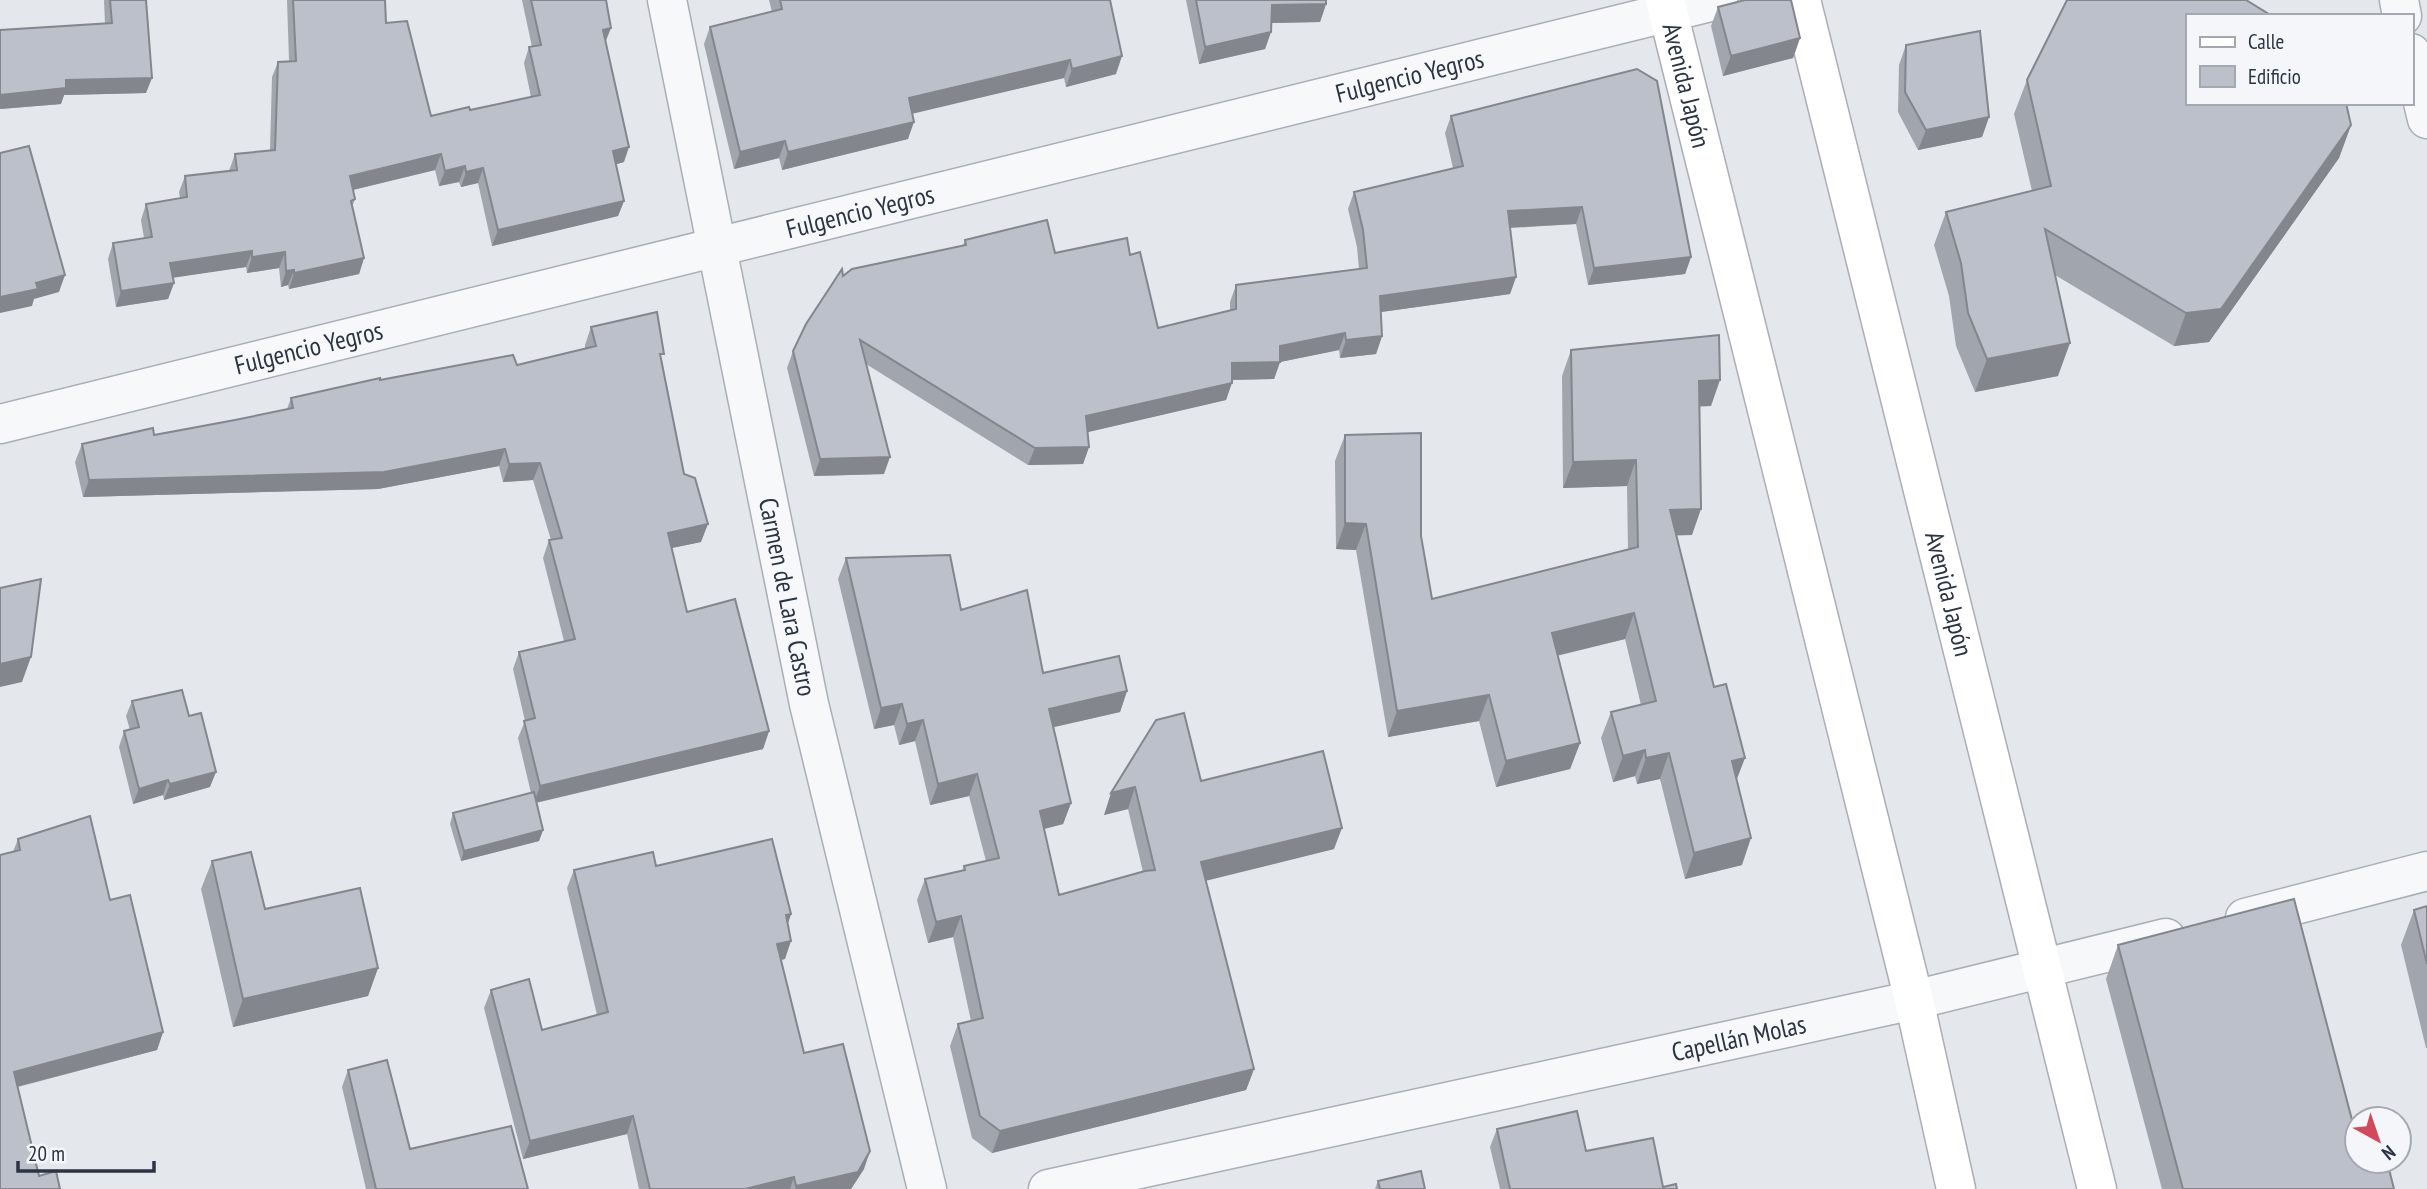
<svg xmlns="http://www.w3.org/2000/svg" width="2427" height="1189" viewBox="0 0 2427 1189" font-family="'PT Sans Narrow',sans-serif">
  <style>
    .lines { fill: none; stroke-linecap: round; stroke-linejoin: round }
    .minor-casing { stroke: #a9aeb7; stroke-width: 41 }
    .secondary-casing { stroke: #a9aeb7; stroke-width: 41 }
    .minor { stroke: #f7f8fa; stroke-width: 38 }
    .secondary { stroke: #fff; stroke-width: 38 }
    .wall { fill: #a1a5ae }
    .shaded-wall { fill: #83868d }
    .building { fill: #bbc0ca; stroke: #83868d; stroke-width: 2 }
    .labels { text-anchor: middle; stroke-width: 6; stroke-linejoin: round; paint-order: stroke }
    .street-label { font-size: 26px; fill: #2b3445; stroke: #f4f6f9 }
  </style>
  <rect width="100%" height="100%" fill="#e4e7ec"/>
  <g class="lines">
    <defs>
      <g id="minor">
        <path id="s1" d="M667,0l142,704 118,485"/>
        <path d="M2399,0l3,16"/>
        <path d="M2411,53l16,66"/>
        <path id="s2" d="M0,424l1718,-424"/>
        <path d="M2245,918l182,-47"/>
        <path id="s3" d="M1048,1189l866,-189 252,-62"/>
      </g>
      <g id="secondary">
        <path id="s4" d="M1665,0l249,1000 42,189"/>
        <path id="s5" d="M1801,0l296,1189"/>
      </g>
    </defs>
    <use href="#minor" class="minor-casing"/>
    <use href="#secondary" class="secondary-casing"/>
    <use href="#minor" class="minor"/>
    <use href="#secondary" class="secondary"/>
  </g>
  <path class="wall" d="M104,0h42v93l-82,2 -3,9 -61,5 105,-85z
    M287,0h98l1,23 45,93 39,-6 61,-13 -7,-34 5,-16h3l-10,-47h84v42l18,120 -8,2 8,37 -6,15 -126,30 -14,-63 -17,4 -2,-5 -20,4 -4,-16 -82,20 2,9 -3,8 12,51 -5,16 -70,15 -1,-4 -7,2 -2,-19 -32,5 -1,-6 -73,10 1,6 -6,16 -52,8 -8,-48 5,-16 31,-5 -3,-18 5,-16 34,-6 -1,-6 6,-16 44,-5 6,-17 35,-4 2,-73 6,-15 11,-1z
    M769,0h341l6,74 -50,13 -2,-9 -152,35 -4,26 -126,31 -3,-12 -45,11 -30,-125 6,-17 62,-15z
    M1186,0h140v4l-6,18 -49,1v9l-6,17 -66,15z
    M1718,7l82,31 -7,20 -70,18 -12,-50z
    M1906,45l83,72 -7,20 -64,13 -20,-38 1,-47z
    M2027,80l324,45 -12,33 -130,184 -35,4 -119,-71 3,101 -83,16 -19,-46 -7,-50 -15,-51 12,-33 86,-21 -18,-77z
    M1451,116l240,141 -6,17 -97,11 -12,-61 -66,4 6,49 -6,17 -129,18 1,24 -6,18 -36,4 -1,-8 -59,12 -6,17 -42,1 -6,20 -139,32 2,15 -6,17 -55,1 -162,-101 18,110 -70,2 -27,-108 6,-17 50,-75 120,-31 2,-5 90,13 75,2 28,73 72,-18v-8l6,-17 123,-16 -2,-22 -9,-38 6,-17 99,-24 -8,-35z
    M591,327l71,33 22,114 17,68 -29,6 15,64 82,119 -6,18 -227,54 7,27 -4,11 -78,20 -11,-37 3,-11 78,-20 -13,-55 7,-17 -12,-52 6,-17 45,-11 -21,-83 6,-18h2l-18,-60 -30,2 -4,-16 -121,23 -295,8 -8,-35 7,-18 72,-9 81,-15 52,-11 4,-11 89,-18 137,-15 68,-17v-3z
    M1571,350l140,56h-12l-7,129h-16l61,246 5,84 -57,14 -25,-100 -23,5 -2,-8 -22,6 -12,-44 10,-26 30,-7 -16,-66 -68,17 23,87 -10,26 -74,18 -17,-66 -91,16 -32,-187 -20,-1 -1,-88 10,-26 87,164 196,-50 -1,-63 -64,2 -1,-112z
    M846,558l115,52 82,63 84,18 -7,21 -66,15 17,76 -8,21 -19,5 15,66 84,-23 -15,-63 -24,6 52,-95 45,61 133,68 -129,31 49,189 -8,21 -254,63 -20,-15 -22,-92 8,-22 13,-3 -18,-84 -25,6 -11,-43 8,-21 38,-9 1,-4 22,-5 -17,-65 -39,9 -15,-64 -16,4 -5,-20 -20,4 -36,-150z
    M132,701l78,86 -46,13 -1,-5 -30,9 -14,-57 5,-16 6,-1 -4,-14z
    M18,839l92,61 53,132 -6,18 -139,37 21,89 -39,13 13,-337z
    M212,861l53,48 113,59 -10,28 -135,31 -32,-138z
    M656,866l135,48 -3,9 -3,36 -4,1 23,93 60,116 -13,20h-212l-12,-55 -104,25 -39,-151 7,-18 51,40 55,-15 -30,-127 7,-18z
    M2427,906v142h-1l-25,-103 13,-35z
    M2118,945l239,216 37,28h-232l-56,-210z
    M348,1070l62,79 118,40h-162l-24,-102z
    M1497,1129l89,22 77,36 14,2h-177l-10,-42z
    M1378,1181l47,8h-50z"/>
  <path class="shaded-wall" d="M1326,4l-6,18 -55,1 7,-18z
    M611,28l-6,15 -2,-13z
    M1271,32l-6,17 -66,15 6,-17z
    M1800,38l-7,20 -70,18 8,-20z
    M1122,56l-6,18 -50,13 6,-18z
    M1070,60l-6,18 -161,38 6,-18z
    M152,78l-6,15 -82,2 -3,9 -61,5v-14l66,-15z
    M1989,117l-7,20 -64,13 8,-20z
    M914,122l-6,17 -126,31 6,-18z
    M2351,125l-12,33 -130,184 -35,4 12,-33z
    M785,141l-6,17 -45,11 6,-17z
    M629,147l-5,15 -17,5 6,-16z
    M441,154l-6,16 -91,22 6,-16z
    M465,166l-6,16 -20,4 6,-15z
    M483,168l-5,15 -17,4 5,-15z
    M624,201l-6,15 -126,30 6,-16z
    M1582,207l-6,17 -74,4 6,-17z
    M252,251l-6,16 -81,12 5,-16z
    M285,252l-6,16 -32,5 5,-16z
    M1691,257l-6,17 -97,11 6,-17z
    M364,258l-5,16 -70,15 5,-16z
    M294,270l-6,15 -7,2 5,-16z
    M65,275l-6,17 -25,7 -2,7 -32,7v-16l36,-14z
    M1516,277l-6,17 -136,19 6,-17z
    M174,283l-6,16 -52,8 5,-16z
    M1345,333l-6,17 -59,12 -6,17 -48,1 6,-17 48,-17z
    M1382,336l-6,18 -36,4 6,-18z
    M2070,343l-12,33 -83,16 12,-33z
    M1720,380l-9,26 -22,1 10,-26z
    M1232,383l-6,17 -146,34 6,-18z
    M1089,447l-6,17 -55,1 7,-17z
    M505,449l-6,17 -121,23 -295,8 6,-17z
    M890,457l-6,17 -70,2 6,-17z
    M1636,460l-9,26 -64,2 10,-26z
    M540,463l-7,17 -30,2 6,-18z
    M1701,509l-9,26 -32,1 10,-26z
    M1345,523l21,1 -10,26 -20,-1z
    M708,524l-7,18 -39,8 6,-17z
    M1634,613l-9,26 -83,20 10,-26z
    M31,657l-9,25 -22,5v-23z
    M1127,691l-7,21 -79,18 8,-21z
    M1489,695l-10,26 -91,16 9,-26z
    M902,704l-8,21 -20,4 7,-21z
    M923,720l-8,21 -16,4 8,-21z
    M769,731l-6,18 -229,54 6,-17z
    M1580,743l-10,26 -74,18 10,-26z
    M1645,750l-10,26 -22,6 10,-26z
    M1669,753l-9,26 -23,5 9,-26z
    M1745,758l-10,26 -3,-23z
    M216,772l-6,15 -46,13 6,-16z
    M977,774l-8,22 -39,9 8,-21z
    M168,780l-5,15 -30,9 6,-15z
    M1135,787l-7,22 -24,6 7,-22z
    M1071,803l-8,21 -31,8 8,-21z
    M1342,828l-8,21 -141,35 8,-22z
    M543,830l-4,11 -78,20 3,-10z
    M1751,838l-9,27 -57,14 9,-26z
    M791,914l-6,18 1,-17z
    M961,916l-8,21 -25,6 8,-21z
    M791,941l-6,18 -14,3 6,-18z
    M378,968l-10,28 -135,31 10,-28z
    M163,1032l-6,18 -149,39 6,-17z
    M1254,1069l-8,21 -254,63 8,-22z
    M633,1116l-6,18 -104,25 7,-18z
    M870,1151l-6,18 -13,20h-56l1,-3z
    M794,1177l-4,12h-45z"/>
  <path class="building" d="M110,0h36l6,78 -86,2v8l-66,7v-65l112,-7z
    M293,0h92l1,23 21,-2 24,95 38,-9 1,3 70,-15 -11,-48 12,-2 -10,-45h75l5,28 -8,2 26,117 -16,4 11,50 -126,29 -15,-62 -17,4 -1,-6 -20,5 -4,-17 -91,22 5,23 -4,2 13,57 -70,15v-3l-8,1 -1,-19 -33,5v-6l-82,12 4,20 -53,8 -8,-48 39,-6 -6,-33 41,-7 -2,-21 52,-6 -2,-16 40,-4 3,-88 18,-1z
    M780,0h330l12,56 -50,13 -2,-9 -161,38 5,24 -126,30 -3,-11 -45,11 -30,-125 72,-18z
    M1196,0h130v4l-54,1 -1,27 -66,15z
    M1745,0h46l9,38 -69,18 -13,-49z
    M2067,0h179l26,16h-85v87h159l5,22 -130,184 -35,4 -141,-84 25,114 -83,16 -19,-46 -7,-50 -15,-51 105,-26 -24,-106z
    M1980,31l9,86 -63,13 -21,-38 1,-47z
    M1637,69l20,12 34,176 -97,11 -12,-61 -74,4 8,66 -136,19 2,40 -36,4 -1,-7 -65,13v16l-48,1v20l-146,33 3,31 -54,1 -175,-108 30,117 -70,2 -27,-108 13,-27 36,-55 1,7 9,-7 114,-24 -1,-5 82,-20 8,33 72,-15 3,17 10,-3 18,76 78,-19v-24l131,-17 -4,-38 -9,-38 109,-26 -12,-50z
    M29,146l36,129 -29,8 2,6 -38,8v-144z
    M657,312l7,42h-4l24,120 11,4 13,46 -40,9 19,79 48,-13 34,132 -229,55 -16,-65 11,-3 -16,-66 56,-13 -26,-99 13,-2 -22,-75 -31,1 -4,-15 -121,23 -295,8 -7,-36 71,-16 1,7 81,-15 58,-12 -2,-10 89,-20v2l133,-25 4,10 79,-19 -5,-19z
    M1719,335l1,45 -21,1 2,128 -31,1 44,177 12,-3 19,74 -13,3 19,77 -57,15 -25,-100 -23,5 -1,-8 -22,6 -12,-44 45,-11 -22,-88 -82,20 28,110 -74,18 -17,-66 -92,16 -31,-187 -21,-1v-88l76,-2v103l11,63 206,-52 -2,-87 -63,2 -2,-112z
    M950,555l11,55 66,-20 16,83 76,-17 8,35 -78,18 22,94 -31,8 19,84 86,-24 10,-1 -20,-83 -24,6 45,-73 28,-7 17,68 122,-30 19,77 -141,34 53,207 -254,62 -20,-15 -22,-92 25,-6 -22,-102 -25,6 -11,-43 40,-9 -1,-4 35,-8 -22,-84 -39,10 -15,-64 -16,4 -5,-20 -21,4 -35,-150z
    M41,579l-10,78 -31,7v-76z
    M182,690l7,26 12,-3 15,59 -46,12 -2,-4 -29,9 -15,-58 15,-4 -7,-26z
    M534,792l9,38 -79,21 -11,-38z
    M90,816l20,84 20,-5 33,137 -149,40 25,104 17,-5 4,18h-60v-334l20,-5 -2,-11z
    M772,839l19,75 -5,1 5,26 -14,3 27,109 39,-9 27,107 -12,21 -62,14 -2,-9 -49,12h-95l-17,-73 -103,25 -39,-151 38,-11 13,51 66,-18 -34,-142 79,-18 3,14z
    M251,852l14,57 95,-21 18,80 -135,31 -31,-138z
    M2294,899l63,240v22h30l7,28h-211l-65,-244z
    M2427,906v58l-13,-54z
    M387,1060l23,89 101,-23 17,63h-152l-28,-119z
    M1577,1111l9,40 67,-13 10,49 13,-3 1,5h-167l-13,-60z
    M1421,1171l4,18h-45l-2,-8z"/>
  <g class="labels">
    <g class="street-label">
      <text dy="9" stroke="none"><textPath href="#s2" startOffset="1452">Fulgencio Yegros</textPath></text>
      <text dy="9" stroke="none"><textPath href="#s4" startOffset="88">Avenida Japón</textPath></text>
      <text dy="9" stroke="none"><textPath href="#s2" startOffset="886">Fulgencio Yegros</textPath></text>
      <text dy="9" stroke="none"><textPath href="#s2" startOffset="318">Fulgencio Yegros</textPath></text>
      <text dy="9" stroke="none"><textPath href="#s5" startOffset="612">Avenida Japón</textPath></text>
      <text dy="9" stroke="none"><textPath href="#s1" startOffset="609">Carmen de Lara Castro</textPath></text>
      <text dy="9" stroke="none"><textPath href="#s3" startOffset="707">Capellán Molas</textPath></text>
    </g>
  </g>
  <rect x="2186" y="14" width="228" height="91" fill="#f4f6f9" stroke="#a4a8b1" stroke-width="2"/>
  <rect x="2200" y="37" width="35" height="10" fill="#ffffff" stroke="#a4a8b1" stroke-width="2"/>
  <text x="2248" y="49" font-size="21" fill="#2b3445">Calle</text>
  <rect x="2200" y="66" width="35" height="21" fill="#bbc0ca" stroke="#a4a8b1" stroke-width="2"/>
  <text x="2248" y="84" font-size="21" fill="#2b3445">Edificio</text>
  <g transform="translate(2378 1140) rotate(140)"><circle r="33" fill="#f4f6f9" stroke="#a4a8b1" stroke-width="2"/>
  <path d="M0-5L12 26L0 18L-12 26Z" fill="#d1495b"/>
  <text y="-10" font-size="19" font-weight="bold" text-anchor="middle" fill="#2b3445">N</text>
  </g>
  <path d="M18 1161v10h136v-10" fill="none" stroke="#2b3445" stroke-width="3.5"/>
  <text x="28" y="1161" font-size="21" fill="#2b3445" stroke="#f4f6f9" stroke-width="5" paint-order="stroke">20 m</text>
</svg>
